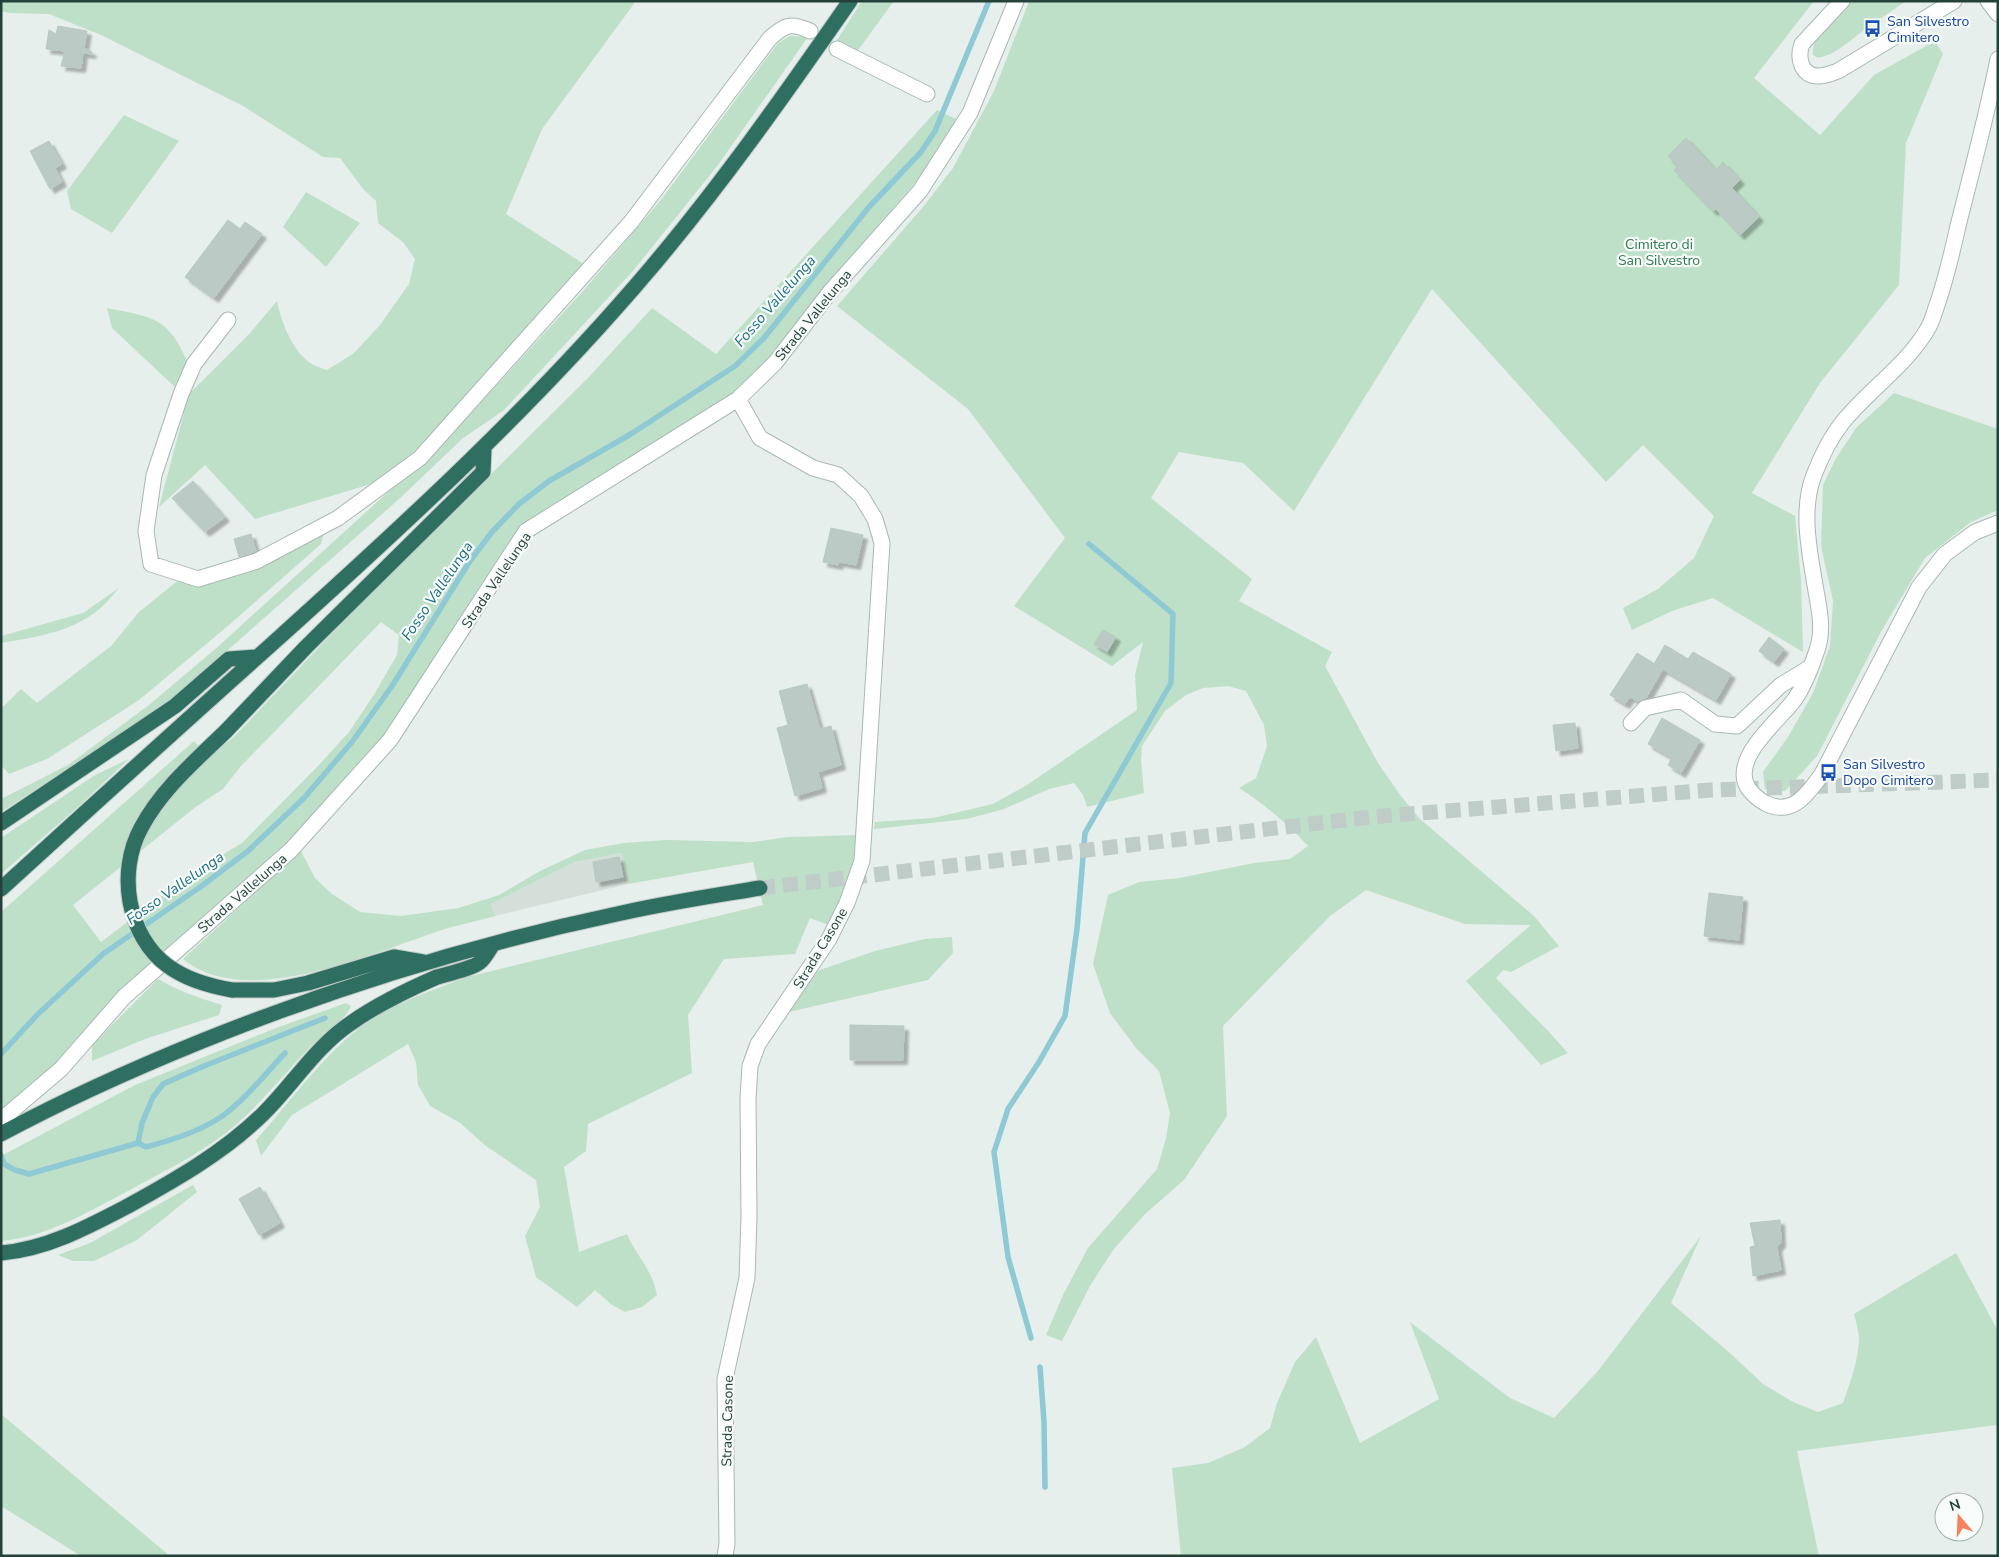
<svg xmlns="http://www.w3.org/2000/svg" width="1999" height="1557" viewBox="0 0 1999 1557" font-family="'Nunito Sans',sans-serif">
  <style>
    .built { fill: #d4dfda }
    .green { fill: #bfe0c8; fill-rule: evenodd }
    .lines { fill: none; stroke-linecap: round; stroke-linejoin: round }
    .stream { stroke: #8ec9d4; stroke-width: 5.5 }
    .building { fill: #bbcac4; stroke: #b8c9c2; filter: url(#shadow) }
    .highway-tunnel { stroke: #bfccc8; stroke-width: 15; stroke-dasharray: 15 8; stroke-linecap: butt }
    .minor-casing { stroke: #a8b8b2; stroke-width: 17 }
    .highway-casing { stroke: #c2cac8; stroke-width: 17 }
    .minor { stroke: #fff; stroke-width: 15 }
    .highway { stroke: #2f6f62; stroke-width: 15 }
    .highway-bridge-casing { stroke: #c2cac8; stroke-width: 17; stroke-linecap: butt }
    .highway-bridge { stroke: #2f6f62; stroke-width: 15 }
    .labels { text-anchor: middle; stroke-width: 4.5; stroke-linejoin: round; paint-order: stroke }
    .transit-label { font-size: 14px; fill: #164399; stroke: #f7fbf9; text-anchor: start }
    .park-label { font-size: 14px; fill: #2d7a4b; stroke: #f7fbf9 }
    .street-label { font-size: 14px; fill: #24423a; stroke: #f7fbf9 }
    .water-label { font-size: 15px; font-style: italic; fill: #1c6f80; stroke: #f7fbf9 }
  </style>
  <defs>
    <filter id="shadow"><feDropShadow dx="4.5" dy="4.5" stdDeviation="1" flood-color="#0004"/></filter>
  </defs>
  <rect width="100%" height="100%" fill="#e6efeb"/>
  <path class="built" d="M622,853l6,31 -133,32 -4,-12 84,-42z"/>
  <path class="green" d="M1,1h635l-94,128 -36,85 78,50 -87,101 -87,91 -39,28 -116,35 -50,-54 -46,42 30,-113 61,-61 27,-32c4,20 15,49 32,61 5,4 12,6 18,8l27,-17 26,-28 29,-41 6,-25 -12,-17 -25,-19 -2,-22 -13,-12 -23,-31 -17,-1 -80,-51 -142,-71 -52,-21 -39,-1 -9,-2z
    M862,1h32l-38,52 -21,-10z
    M1029,1h785l-60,77 66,57 54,-60 61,-34 8,13 -37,89 -7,142 -79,98 -68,110 43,23 6,63 2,73 -90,-54 -41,13 -40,19 -9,-22 35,-19 36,-31 20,-42 -71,-71 -37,37 -174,-193 -138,222 -51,-48 -64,-11 -28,46 101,81 -13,22 93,51 -7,14 53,97 23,33 19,23 114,97 25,30 -48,26 -8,-2 -7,8 54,55 18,20 -27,12 -75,-84 65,-56 -66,-1 -99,-34 -36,26 -107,110 4,90 -43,64 -39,34 -32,36 -23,36 -28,55 -16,-6 17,-40 25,-47 69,-79 9,-31 4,-25 -11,-42 -23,-23 -26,-35 -17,-49 15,-69 31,-13 40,-4 75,-15 36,-4 18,-13c-21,-22 -43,-42 -69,-58l17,-10 11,-32 -3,-21 -18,-34 -18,-5 -25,2 -17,7 -21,16 -23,35 -1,14 3,33 -57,14 -4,-12 -9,-12 -25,6 -45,20 -37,10 -93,10 1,-7 58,-4 60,-14 34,-19 110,-75 -2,-35 8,-33 -31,24 -98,-60 51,-68 -97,-129 -131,-103 86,-99 30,-39 41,-77z
    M1852,1h54c-14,10 -28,19 -42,29 -16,12 -27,24 -46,28l-5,-3v-6l2,-7z
    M790,36l18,1 -90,128 -85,106 -129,139 -42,29 -64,61 -229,202 -168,110v-13l67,-34 81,-60 64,-54 238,-216 132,-144 77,-90 118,-158z
    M937,110l21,10 -43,63 -69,79 -76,97 -31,31 -217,138 -128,195 -28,33 -95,106 -250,241 -20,11v-202l193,-171 14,14 25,-17 124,-131 232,-230 63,-69 64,46zM381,622l18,13 -2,20 -22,38 -26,39 -32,35 -75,76 -50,30 -91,69 -28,-37 124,-99 26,-17 18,-23z
    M124,115l55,26 -67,92 -41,-24 -4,-18z
    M306,192l54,31 -34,44 -43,-40z
    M107,308c49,10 61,9 82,57l-12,24 -65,-61z
    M1894,393l104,36v81l-27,12 -46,36 -43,72 -65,126 -32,35 -12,1 -8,-3 -2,-17 25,-35 25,-44 17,-47 3,-45 -12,-55 2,-61 12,-25 21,-32z
    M325,528l-4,16 -92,81 -90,75 -92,59 -38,15 -8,-9v-56l20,-20 16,14 74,-57 28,-34 41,-33 41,-3z
    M119,588c-7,8 -14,17 -22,23 -29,22 -61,26 -96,32v-7l82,-23z
    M129,759l-49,46 -79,69v-36l94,-63z
    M860,835l-4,33 -25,58 -21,-8 -15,36 -71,5 -36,56 4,58 -104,51 -2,27 -22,16 15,85 48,-18c10,23 25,35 30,61l-15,12 -17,5 -13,-7 -17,-15 -18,17 -41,-30 -11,-41 15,-29 -4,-27 -50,-34 -26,-23 -30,-17 -12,-21 -2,-23 -8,-18 -116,71 -31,41 -5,-16c37,-41 78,-101 126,-127 27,-15 56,-25 85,-36l296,-72 -10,-43 -125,22 -6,-31 -47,9 -84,42 4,12c-19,6 -40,9 -59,16 -66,22 -191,79 -253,27l118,-108 14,27 17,16 28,18 41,4 58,-8 40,-13 41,-24 45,-21 39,-7 42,-3 87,2 34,-5z
    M952,937l1,16 -25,27 -139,32 25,-40 61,-21 50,-12z
    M158,979c21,12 41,19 64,26l-3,10 -74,24 -53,22v-16z
    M346,1003l5,3c-4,13 -30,30 -40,40 -28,29 -53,62 -85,87 -30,23 -65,40 -98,58 -40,21 -81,46 -127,50v-85l134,-71 141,-57z
    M193,1185l4,7 -60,48 -43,21h-21l-15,-6 32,-12z
    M1701,1236l-30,67 59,50 33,31 30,18 25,10 25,-9c7,-20 16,-44 16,-66 -1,-7 -3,-16 -5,-23l102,-61 42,78 -1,94 -200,26 22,105h-638l-9,-88 36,-5 37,-16 25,-19 7,-25 18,-41 21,-25 44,106 79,-44 -29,-77 100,76 44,20 44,-47z
    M1,1414l169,142h-89l-80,-50z"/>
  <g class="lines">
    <path class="stream" d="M1,1054l37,-40 65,-60 100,-69 45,-34 56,-53 48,-56 40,-56 78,-125 22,-29 27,-28 30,-23 82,-47 104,-68 29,-28 105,-131 52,-55 14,-21 54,-130
      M138,1143l4,-20 11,-26 10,-13 41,-18 121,-48
      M1,1155l3,9 11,6 14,4 109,-31 8,4c26,-7 52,-15 75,-30 22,-15 45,-44 64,-64
      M1031,1338l-23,-81 -14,-105 14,-43 31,-47 26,-46 12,-87 8,-96 86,-150 2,-69 -84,-70
      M1040,1367l4,55 1,65"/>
  </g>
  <path class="building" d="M58,26l29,5 -3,17 8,4v2l-9,-1 -2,15 -20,-2 4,-15 -19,-2 3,-19 7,4z
    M1686,138l30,32 7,-8 17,18 -8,8 27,29 -19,18 -24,-26 -3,2 -39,-41 4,-4 -10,-10z
    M49,141l13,23 -7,4 7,14 -12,7 -20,-38z
    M228,220l12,9 5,-7 17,12 -48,64 -29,-21z
    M193,481l32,36 -20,15 -33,-34z
    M831,528l32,7 -7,30 -17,-3 -1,3 -15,-3z
    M251,534l5,17 -17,6 -5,-18z
    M1103,630l13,7 -9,15 -13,-8z
    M1769,637l15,12 -10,13 -15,-11z
    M1665,645l23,14 5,-7 38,22 -15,26 -62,-36z
    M1637,653l26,16 -17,29 -8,3 -8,-4 -5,7 -15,-9z
    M807,684l13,45 11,-3 10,39 -23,7 4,16 -27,8 -18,-68 11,-3 -9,-34z
    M1662,718l38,22 -19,33 -13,-8 4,-7 -24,-14z
    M1575,723l3,25 -22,3 -3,-26z
    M619,857l4,20 -27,5 -3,-20z
    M1709,893l34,4 -4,43 -35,-4z
    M850,1025l54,1 -1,34h-53z
    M260,1187l20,36 -21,12 -20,-36z
    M1780,1220l1,23 -4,4 4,23 -28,6 -3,-29 5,-1 -5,-23z"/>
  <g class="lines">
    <path class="highway-tunnel" d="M760,888l611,-71 340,-27 287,-10"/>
    <defs>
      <path id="minor" d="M1842,1l-40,43c-5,13 -1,33 17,32 7,0 13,-3 19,-5l116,-70
        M1988,1l10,13
        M837,49l90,45
        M1998,59c-11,56 -26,111 -40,167 -6,27 -12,53 -21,79 -3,8 -5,17 -10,25 -22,37 -59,60 -85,93 -12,15 -21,34 -28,52 -14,36 -4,79 2,116 4,21 8,42 0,62 -5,15 -12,33 -21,46 -16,22 -65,59 -47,89 5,7 10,11 17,15 27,14 43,-9 57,-29l97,-187 26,-33 30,-22 23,-9
        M228,320l-34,44 -13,30 -27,81 -8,56 5,33 47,15 59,-18 81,-43 82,-60 211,-236 139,-184c15,-13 20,-16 40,-7
        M1631,723l14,-15 36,-8 34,24 22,2 44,-41 28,-17
        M1,1120l60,-51 63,-72 167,-147 99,-110 136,-209 212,-132 37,-36 55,-71 90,-101 50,-78 46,-112
        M725,1556l2,-12 -2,-165 22,-101 2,-61 -1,-118 2,-33 8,-22 71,-105 18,-36 15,-42 20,-318 -7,-24 -14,-23 -23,-21 -25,-7 -53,-30 -22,-39"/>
      <path id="highway" d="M226,731l80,-84 177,-175 1,-24
        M1,823l174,-117 54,-47 27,-2
        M1,889c90,-82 180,-164 271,-245 132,-119 263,-239 378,-375 72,-85 136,-176 200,-268
        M232,990h42l34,-7 86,-26 29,5
        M1,1134c65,-35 132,-65 201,-93 134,-54 273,-97 415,-127 47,-11 95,-18 143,-26
        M1,1253c46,-4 87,-26 127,-47 47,-26 95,-53 134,-91 30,-29 53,-68 89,-92 27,-19 56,-33 86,-46 10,-3 37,-9 43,-15 5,-4 9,-12 13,-18"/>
    </defs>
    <use href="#minor" class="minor-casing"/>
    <use href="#highway" class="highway-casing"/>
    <use href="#minor" class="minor"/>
    <use href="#highway" class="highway"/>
    <defs>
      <path id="highway-bridge" d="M226,731c-31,30 -65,59 -85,97 -24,44 -14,108 27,138 19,14 41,20 64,24"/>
    </defs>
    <use href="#highway-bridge" class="highway-bridge-casing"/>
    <use href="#highway-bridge" class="highway-bridge"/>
  </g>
  <defs>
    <symbol id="bus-bare" viewBox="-9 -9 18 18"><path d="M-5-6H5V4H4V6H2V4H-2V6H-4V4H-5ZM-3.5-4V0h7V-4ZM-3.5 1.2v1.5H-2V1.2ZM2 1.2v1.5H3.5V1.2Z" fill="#1a4fb4" stroke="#f7fbf9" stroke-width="2.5" paint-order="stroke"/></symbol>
  </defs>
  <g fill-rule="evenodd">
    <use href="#bus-bare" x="1860" y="16" width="25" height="25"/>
    <use href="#bus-bare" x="1816" y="760" width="25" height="25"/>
  </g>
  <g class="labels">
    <g class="transit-label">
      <text x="1887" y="26">San Silvestro<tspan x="1887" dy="16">Cimitero</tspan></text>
      <text x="1843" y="769">San Silvestro<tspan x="1843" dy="16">Dopo Cimitero</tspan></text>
    </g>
    <g class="park-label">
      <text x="1659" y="249">Cimitero di<tspan x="1659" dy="16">San Silvestro</tspan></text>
    </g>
    <g class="street-label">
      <text transform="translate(813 315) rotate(-51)" y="5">Strada Vallelunga</text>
      <text transform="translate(496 580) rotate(-56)" y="5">Strada Vallelunga</text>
      <text transform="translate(242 893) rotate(-41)" y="5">Strada Vallelunga</text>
      <text transform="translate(820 948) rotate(-59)" y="5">Strada Casone</text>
      <text transform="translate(727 1421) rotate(-89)" y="5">Strada Casone</text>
    </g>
    <g class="water-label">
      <text transform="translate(775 301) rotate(-49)" y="5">Fosso Vallelunga</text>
      <text transform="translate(437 591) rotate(-56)" y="5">Fosso Vallelunga</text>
      <text transform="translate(175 888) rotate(-35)" y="5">Fosso Vallelunga</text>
    </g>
  </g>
  <rect width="1999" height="1557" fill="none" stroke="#24423a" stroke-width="5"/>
  <g transform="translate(1959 1517) rotate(341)"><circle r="24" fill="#f7fbf9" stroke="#a3b1ad"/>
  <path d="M0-4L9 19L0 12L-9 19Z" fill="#f4845f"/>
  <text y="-8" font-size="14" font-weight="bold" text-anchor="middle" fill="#24423a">N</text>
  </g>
</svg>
